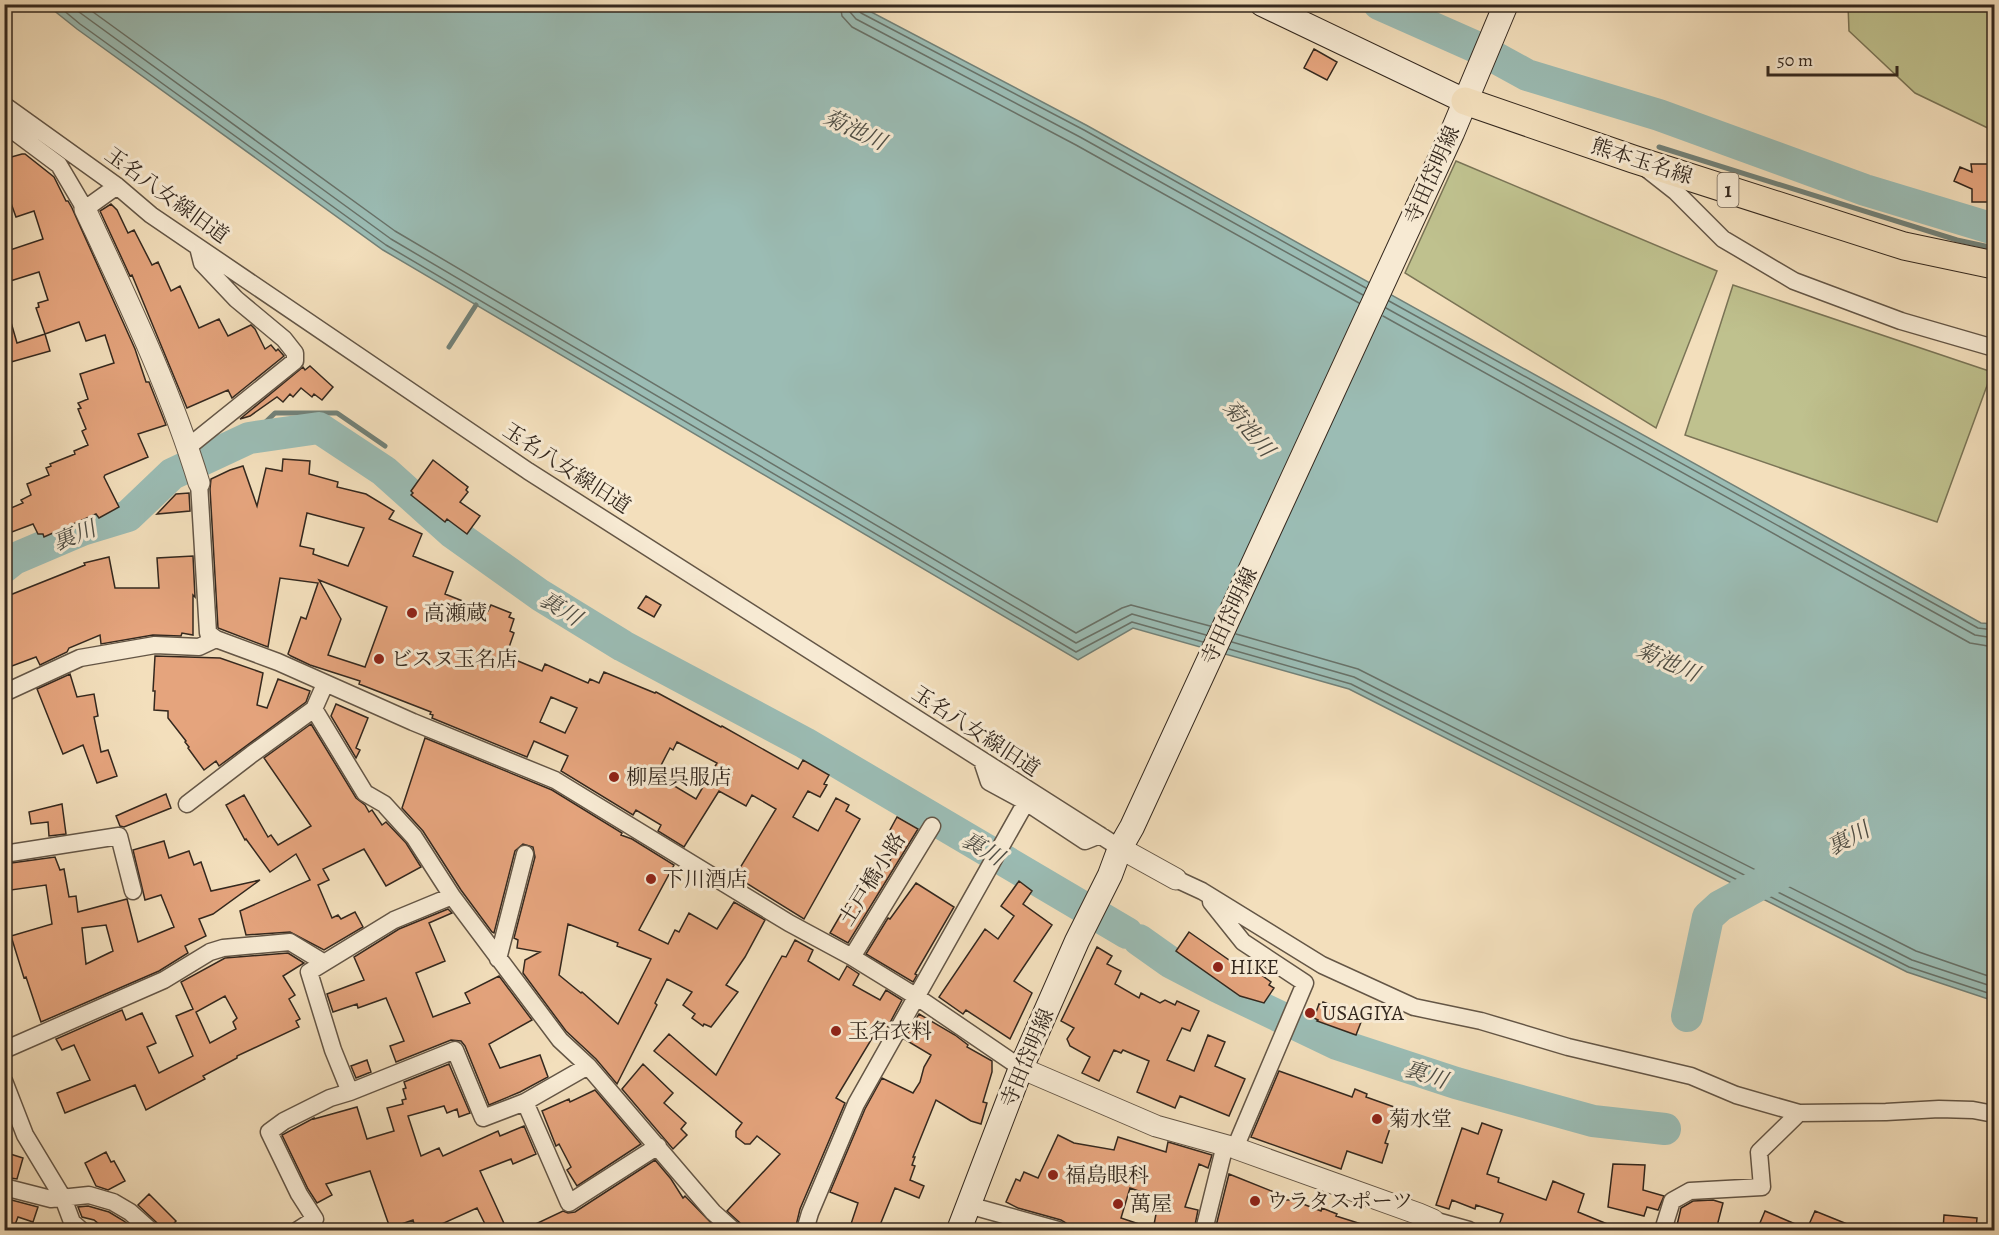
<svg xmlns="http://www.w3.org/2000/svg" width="1999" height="1235" viewBox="0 0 1999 1235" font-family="Alegreya,'Noto Serif JP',serif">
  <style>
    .green { fill: #bfc18e; stroke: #7a7456; stroke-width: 1.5 }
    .water { fill: #9bbcb4; stroke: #728178; stroke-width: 1.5 }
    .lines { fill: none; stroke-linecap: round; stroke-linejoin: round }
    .shore { stroke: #687269; stroke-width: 1.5 }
    .stream { stroke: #728178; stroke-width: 5 }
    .river { stroke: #9bbcb4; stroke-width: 32 }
    .building { fill: #e5a47d; stroke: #34281e; stroke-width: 1.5; fill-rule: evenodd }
    .minor-casing { stroke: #645646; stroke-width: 19 }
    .tertiary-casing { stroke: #645646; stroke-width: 23 }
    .secondary-casing { stroke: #34281e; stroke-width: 26 }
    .primary-casing { stroke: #34281e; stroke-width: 29 }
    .minor { stroke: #f7ead3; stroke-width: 16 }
    .tertiary { stroke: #f7ead3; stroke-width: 21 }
    .secondary { stroke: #f7ead3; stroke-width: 24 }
    .primary { stroke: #f3dfbc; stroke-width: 27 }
    .poi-dot { fill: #8f2418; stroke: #f7ead3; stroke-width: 2 }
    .labels { text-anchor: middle; stroke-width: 6; stroke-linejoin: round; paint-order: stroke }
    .shield { fill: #f7ead3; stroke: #6e6254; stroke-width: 1.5 }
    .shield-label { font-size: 20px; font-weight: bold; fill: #34281e }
    .street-label { font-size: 21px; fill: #34281e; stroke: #f7ead3 }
    .poi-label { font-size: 21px; fill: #34281e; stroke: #f7ead3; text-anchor: start }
    .water-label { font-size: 22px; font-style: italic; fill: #4e4d44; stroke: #f7ead3 }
  </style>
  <rect width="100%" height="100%" fill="#f3dfbc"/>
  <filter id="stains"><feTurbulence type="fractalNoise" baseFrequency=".00333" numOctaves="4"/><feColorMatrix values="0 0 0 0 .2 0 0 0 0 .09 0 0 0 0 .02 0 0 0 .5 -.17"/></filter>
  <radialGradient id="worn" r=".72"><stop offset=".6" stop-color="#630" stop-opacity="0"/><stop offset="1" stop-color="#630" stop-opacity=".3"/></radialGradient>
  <path class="green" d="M1848,5h146v126l-79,-38 -66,-62z
    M1456,161l261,110 -61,157 -251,-155z
    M1733,285l259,87 -55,150 -252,-87z"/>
  <path class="water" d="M47,5h811l228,120 895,498 13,1v377l-87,-29 -558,-283 -216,-61 -55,32 -695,-410 -306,-221z"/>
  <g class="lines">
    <path class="shore" d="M56,4l24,20 306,221 690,407 56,-30 71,20
      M68,4l323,235 685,404 56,-29 74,21
      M82,4l313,227 681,402 46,-25 9,-3 79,21
      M840,4l2,12 10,11 224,118 283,158
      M849,4l1,8 6,7 224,118 283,158
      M857,4v5l4,4 223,117 282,158
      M1389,301l589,327 16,2
      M1386,308l589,327 19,3
      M1383,316l587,327 24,4
      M1236,634l122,35 558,282 78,27
      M1232,642l122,35 558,283 82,27
      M1229,649l122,35 558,283 85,28"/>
    <path class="stream" d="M1659,147l298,93 37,8
      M449,347l27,-42
      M249,438l26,-25h62l48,33"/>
    <path class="river" d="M1379,4l97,43 51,28 132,40 206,75 129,39
      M4,567l10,-8 68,-29 46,-14 44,-42 77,-36 70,-10 65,43 69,62 87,62 83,51 182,97 322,190
      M1139,940l31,22 48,25 119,57 119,39 137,38 72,8
      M1687,1016l21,-99 12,-11 65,-35"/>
  </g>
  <path class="building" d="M1314,49l23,13 -10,18 -23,-12z
    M22,154h3l29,23 12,24h2l4,7 63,141 11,33h3l17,43 -28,9 10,23 -43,18 -1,2 15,30 -20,11 -3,-4 -52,23 -1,-3h-5l-5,-10 -29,11v-24l19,-8 -2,-3 10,-5 -4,-11 22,-9 -3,-7 5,-2 -1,-2 25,-10 -1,-3 14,-6 -6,-14 4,-2 -8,-20 3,-1 -3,-5 10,-4 -8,-25 34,-11 -9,-28 -19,6 -7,-19 -34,12 -9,-26 3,-1 -1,-4 10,-3 -9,-28 -35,11v-31l39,-13 -9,-28 -18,6 -12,-33v-25z
    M1971,164h24v38h-23v-13l-18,-8 6,-14 12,5z
    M111,204l6,6 11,23 6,-3 18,35 6,-3 13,29 9,-5 19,42 20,-9 9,17 23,-11 4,4 10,20 6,-4 5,6 2,-2 6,7 -52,42 -4,-8 -41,18 -55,-133 -2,1 -30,-65z
    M4,312h4l9,31 28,-9 5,17 -46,13z
    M310,366l23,21 -11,13 -8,-6 -2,3 -11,-9 -8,9 -3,-3 -7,8 -6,-5 -27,19 -10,3 63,-52 2,3z
    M283,459l27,2 -1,13 29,8 -1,5 29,7 28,17 -5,8 33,15 -9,22 40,16 -8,22 43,17 3,-6 20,8 -2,4 5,2 -4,12 4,2 -8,23 36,15 3,-7 43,19 2,-4 9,4 5,-11 51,21 1,-1 65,35 1,-1 76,43 5,-9 26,15 -5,9 3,1 -7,12 -12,-6 -15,26 25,14 18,-33 13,7 -3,6 14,8 -56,100 -69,-43 41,-67 -24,-14 -6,11 -27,-15 -35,56 -26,-16 3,-6 -25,-15 -3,5 -72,-44 7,-15 -34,-15 -7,16 -95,-39 1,-3 -3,-1 1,-2 -72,-28 1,-3 -50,-16 -19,-9 -3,-2 13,-37 5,2 12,-36 -38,-5 -12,69 -50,-19 -8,-139 1,-10 19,-9 13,-4 14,40 9,-38 16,3zM307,513l57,15 -16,38 -35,-12 1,-5 -14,-3zM319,580l68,27 -22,60 -37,-12 13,-36zM551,697l26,11 -12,25 -25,-11zM677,742l40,21 -21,36 -40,-24 14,-27 3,2z
    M433,460l35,27 -2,3 2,2 -8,10 20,14 -13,18 -20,-15 -2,3 -34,-27 2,-2 -2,-2z
    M189,493l1,18 -33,3 19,-20z
    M193,556l2,41 -2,-2v40l-11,-2 -1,3 -28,-1 -52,9 -1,-9 -31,13 -2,4 -27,13 -4,-8 -32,12v-70l6,-4 75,-30 -1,-2 25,-6 6,31h44l-2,-30z
    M646,596l15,9 -7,12 -16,-9z
    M155,656l65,2 43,15 -6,32 10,3 11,-29 32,12 -4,11 -87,64 -3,-5 -12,9 -16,-22 1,-1 -4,-5 1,-1 -18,-23v-7l-14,-1 1,-19h-2z
    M70,674l7,23 17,-3 4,22 -4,1 7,35 7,-2 9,26 -20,7 -14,-38 -20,9 -26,-65z
    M336,704l32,14 -12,30 4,2 -4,8 -25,-42z
    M311,724l45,74 9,7 4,7 3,-2 10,15 4,-3 20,21 15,24 -35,19 -22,-37 -41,20 6,11 -11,5 14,33 6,-3 3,4 14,-7 8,15 -39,23 -34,-18 -44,3 -6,-24 70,-31 -14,-26 -26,18 -24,-33 -1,1 -19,-35 18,-10 24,42 3,-2 7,10 33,-19 -47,-68z
    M425,738l127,52 70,43 -1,2 11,4 42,26 -35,65 29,14 7,-14 4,2 10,-19 28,16 17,-27 31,18 -20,37 -19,28 12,7 -27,35 -7,-3 -1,2 -11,-8 3,-4 -12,-9 9,-13 -25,-13 -12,24 2,2 -40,79 -21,-25 -30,-28 -43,-58 2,-13 15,-8 -23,-4 1,-8 -4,-2 21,-81 -2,-10 -10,-3 -8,7 -21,82 -2,-1 -31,-42 -38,-59 -21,-23zM568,924l50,19 -1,3 34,13 -33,65 -36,-32 -1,1 -22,-18z
    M166,794l5,14 -47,19 -4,-1 -4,-10z
    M62,804l4,30 -17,2 -1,-14 -17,2 -2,-12z
    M897,817l21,12 -70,114 -18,-10 38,-65 13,8 15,-26v-2l-12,-7z
    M164,841l5,17 20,-7 5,14 7,-3 10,29 49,-11 -47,34 -14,5 7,17 -21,10 3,7 -29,18 -118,51 -15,-45 -2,1 -13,-42 41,-12 -6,-39 -42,6v-27l51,-7 5,13 4,-1 5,28 7,-1 2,16 49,-13 11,43 36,-15 -13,-32 -16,5 -12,-50zM106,925l7,26 -27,13 -4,-36z
    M1019,881l13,10 -9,13 29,21 -38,56 18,12 -22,46 -44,-29 -3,4 -24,-17 46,-68 13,10 16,-23 -13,-10z
    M916,883l38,24 -39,67 2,1 -4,7 -47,-28 22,-36 2,1z
    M448,909l4,4 -23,10 16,38 -29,12 17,44 37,-14 -5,-10 34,-17 33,44 -43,24 11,24 40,-13 8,22 -28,15 -31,13 -24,-59 -4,-5 -10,-1 -55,22 -6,-16 14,-5 -18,-43 -28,10 -1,-4 -24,8 -6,-18 37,-14 -10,-23 45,-28z
    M1189,932l53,37 4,-5 25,18 -2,3 5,3 -10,15 -24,-7 -64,-45z
    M795,940l18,10 -5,11 31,19 8,-14 12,8 -6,11 27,15 6,-10 16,10 -18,34 -7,-4 -41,68 9,5 -45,106 -5,21h-18l-10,-4 -4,4h-20l-3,-7 -13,-12 53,-57 -23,-18 -7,8h-5l-9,-7v-6l6,-8 -88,-72 15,-17 47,41 66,-119 4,1z
    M1097,947l15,9 -5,8 14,7 -6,13 24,14 2,-5 19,10 5,-3 10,5 2,-4 22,10 -9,20 -8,-3 -15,32 27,11 14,-36 17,7 -10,24 30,13 -16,37 -49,-20 -5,12 -38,-16 12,-31 -26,-11 -2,3 -7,-3 -15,31 -17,-8 8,-16 -20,-11 -3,-7 7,-11 -13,-7z
    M288,953l16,10 -21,13 12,19 -6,4 11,20 -4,2 3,6 -62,29v2l-34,18 2,3 -59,31 -11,-25 -70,28 -8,-20 33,-13 -16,-35 -12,5 -6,-11 66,-29 4,10 16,-7 14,30 -9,4 12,26 34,-17 -17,-40 17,-7 -12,-27 44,-24zM225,996l12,22 -4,4 3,7 -26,14 -14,-31z
    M1323,1002l40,15 -7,18 -39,-14 1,-1 -4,-2 5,-14 3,1z
    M919,1014l36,21 13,10 -1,2 25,14v11l-9,30 4,1 -6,21 -10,-3 -35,-21 -23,57h2l-3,8 3,1 -5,14 14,6 -5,12 -24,-10 -17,42h-29l9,-27 -28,-11 35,-83 17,-31 31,15 7,-11 4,-15 7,-12 -27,-16z
    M367,1060l4,12 -15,6 -5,-12z
    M449,1064l21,49 -11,4 -2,-8 -10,4 -3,-7 -36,10 13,40 18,-8 4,8 55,-25 2,5 24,-10 12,28 -23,10 -2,-5 -31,12 27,59h-19l-11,-22 -40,18 2,4h-19l-2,-4 -3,1 -2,-7 -23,8 -20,-57 -44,13 6,11 -15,8 -9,-14 -26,-54 32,-17v1l43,-12 10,32 27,-8 -7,-23 16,-4 -1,-4 4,-1 -3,-10 3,-1 -2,-6z
    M643,1064l30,29 -9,10 22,20 -5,6 6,6 -14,14 -51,-60z
    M1279,1071l73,26 3,-8 12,5 -1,3 31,11 -12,35 3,1 -6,19 -35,-12 -6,18 -90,-32z
    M595,1090l46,54 -64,42 -10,-16 4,-3 -12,-23 -3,2 -14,-35 27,-12 1,3z
    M1482,1123l20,7 -15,44 12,4 -1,4 48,18 7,-19 31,13 -6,18 44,18h-110l-13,-5 4,-11 -27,-9 -1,4 -23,-9 -3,9 -13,-4 26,-77 16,6z
    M1058,1135l16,8 40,7 4,-13 48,15 2,-10 44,13 -4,13 -9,-4 -14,43 13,3 -4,20h-41l6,-32 -29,-10 -9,30 30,10 -1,2h-74l-8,-2 -2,-5 -5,-3 -43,-12 -12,-6 10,-23 4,2 4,-9 14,6z
    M4,1152l19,6 -6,21 -13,-2z
    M106,1152l5,10 3,-1 11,20 -17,9 -12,-4 -11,-23z
    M655,1160l16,19 12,19 2,-2 33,34h-195l40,-19 5,2 7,-1z
    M1613,1164l32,1 -2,25 21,6 -6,14 -11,-3 -3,9 -36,-9z
    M1229,1174l50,20 -3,6h21l6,4 18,7 1,-3 15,6 -1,2 35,11v3h-156z
    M149,1194l27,27 -8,9h-8l-3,-7 -19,-18z
    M4,1198l34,9 -5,15 -15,-5 -5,13h-9z
    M1713,1200l10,3 -7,27h-15l-24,-5 4,-17 12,-7z
    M88,1206l21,6 15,9 11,9h-29l-12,-10 -12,-3 -4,-10z
    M1765,1211l42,18 8,-18 47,19h-105z
    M1944,1215l33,3 -1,12h-33z"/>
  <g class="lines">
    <defs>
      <path id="minor" d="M4,105l113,81 34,29 377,256 592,377
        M4,124l55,41 26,44 32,-23
        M1648,170l28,22 47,47 71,42 107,40 93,27
        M188,447l107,-86v-8l-11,-14 -48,-40 -34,-36 -4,-16
        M199,483l9,150 8,6 62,23 135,60 142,58 234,143 63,34 65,40 104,71
        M4,693l76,-35 75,-13 44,2 17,-8
        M314,709l51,84 19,11 30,33 38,59 108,144 28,26 125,146 20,18
        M1026,802l59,39 15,-6
        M187,804l65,-50 62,-45 11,-25
        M4,854l115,-18 14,55
        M1176,879l26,12 120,74 92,42 67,14 87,26 123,29 45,19 63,18 87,-1 53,-3 34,1 21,4
        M1211,902l32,40 62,41 -70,165
        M852,957l80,-131
        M498,959l27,-105
        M4,1050l160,-70 46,-28 13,-4 67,-6 33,20
        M4,1081l21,54 38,63 9,24 9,8
        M350,1092l-17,-42 -24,-78 85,-52 58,-24
        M525,1102l44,101 89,-57
        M4,1187l47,12 38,-4 24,7 17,10 20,18
        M968,1205l90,25
        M1433,1220l36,10
        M298,1230l17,-11 -16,-25 -30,-62 15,-11 46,-23 20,-6 105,-42 28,68 42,-16 63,-36
        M805,1230l5,-17 46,-109 170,-302 -37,-20 -7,-21
        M1204,1230l21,-85
        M1663,1230l9,-29 18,-10 72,-4 -3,-35 40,-39"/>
      <path id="tertiary" d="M85,209c42,90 85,179 114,274
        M1120,848l56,31
        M1021,1068l135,58 79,22 184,66 14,6 -1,10"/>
      <path id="secondary" d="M1262,4l203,97
        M959,1230l62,-162 56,-127 33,-66 10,-27 12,-21 320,-694 54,-129"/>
      <path id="primary" d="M1465,101l168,58 271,87 90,19"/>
    </defs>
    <use href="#minor" class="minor-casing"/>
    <use href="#tertiary" class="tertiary-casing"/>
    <use href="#secondary" class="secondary-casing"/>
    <use href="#primary" class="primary-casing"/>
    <use href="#minor" class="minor"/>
    <use href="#tertiary" class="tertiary"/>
    <use href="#secondary" class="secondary"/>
    <use href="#primary" class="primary"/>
  </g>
  <g class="poi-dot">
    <circle cx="412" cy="613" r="6"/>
    <circle cx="379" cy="659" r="6"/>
    <circle cx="614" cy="777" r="6"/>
    <circle cx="651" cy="879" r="6"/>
    <circle cx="1218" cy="967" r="6"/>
    <circle cx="1310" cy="1013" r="6"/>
    <circle cx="836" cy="1031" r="6"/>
    <circle cx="1377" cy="1119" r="6"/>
    <circle cx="1053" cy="1175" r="6"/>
    <circle cx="1255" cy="1201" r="6"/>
    <circle cx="1118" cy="1204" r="6"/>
  </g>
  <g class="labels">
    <rect class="shield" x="1717.5" y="173" width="21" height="34" rx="4.5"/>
    <g class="shield-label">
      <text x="1728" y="197">1</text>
    </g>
    <g class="street-label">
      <text transform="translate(1642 161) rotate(18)" y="7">熊本玉名線</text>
      <text transform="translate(1432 175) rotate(-66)" y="7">寺田岱明線</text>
      <text transform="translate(167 195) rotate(36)" y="7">玉名八女線旧道</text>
      <text transform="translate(567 468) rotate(33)" y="7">玉名八女線旧道</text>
      <text transform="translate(1229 616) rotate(-65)" y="7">寺田岱明線</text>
      <text transform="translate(976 731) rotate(33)" y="7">玉名八女線旧道</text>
      <text transform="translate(872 879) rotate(-58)" y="7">土戸橋小路</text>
      <text transform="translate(1027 1058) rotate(-67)" y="7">寺田岱明線</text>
    </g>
    <g class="poi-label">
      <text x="424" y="620">高瀬蔵</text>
      <text x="391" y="666">ビスヌ玉名店</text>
      <text x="626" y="784">柳屋呉服店</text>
      <text x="663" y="886">下川酒店</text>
      <text x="1230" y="974">HIKE</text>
      <text x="1322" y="1020">USAGIYA</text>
      <text x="848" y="1038">玉名衣料</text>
      <text x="1389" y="1126">菊水堂</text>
      <text x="1065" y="1182">福島眼科</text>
      <text x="1267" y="1208">ウラタスポーツ</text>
      <text x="1130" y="1211">萬屋</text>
    </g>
    <g class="water-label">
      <text transform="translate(855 129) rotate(25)" y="8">菊池川</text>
      <text transform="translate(1249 428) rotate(50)" y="8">菊池川</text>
      <text transform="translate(74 535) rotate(-22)" y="8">裏川</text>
      <text transform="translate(561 608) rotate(32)" y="8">裏川</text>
      <text transform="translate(1668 661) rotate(24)" y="8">菊池川</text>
      <text transform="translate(1848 838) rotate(-28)" y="8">裏川</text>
      <text transform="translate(983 848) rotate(30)" y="8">裏川</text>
      <text transform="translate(1426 1074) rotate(18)" y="8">裏川</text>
    </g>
  </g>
  <rect width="1999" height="1235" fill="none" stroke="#f3dfbc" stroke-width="24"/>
  <rect x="6" y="6" width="1987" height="1223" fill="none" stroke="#34281e" stroke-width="3"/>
  <rect x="12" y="12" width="1975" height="1211" fill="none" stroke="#34281e" stroke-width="1.5"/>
  <path d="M1768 66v9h129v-9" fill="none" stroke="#34281e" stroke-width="3"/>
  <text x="1777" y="66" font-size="18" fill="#34281e" stroke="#f7ead3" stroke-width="4.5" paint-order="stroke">50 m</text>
  <rect width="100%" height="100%" filter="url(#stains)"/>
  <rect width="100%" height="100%" fill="url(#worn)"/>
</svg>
